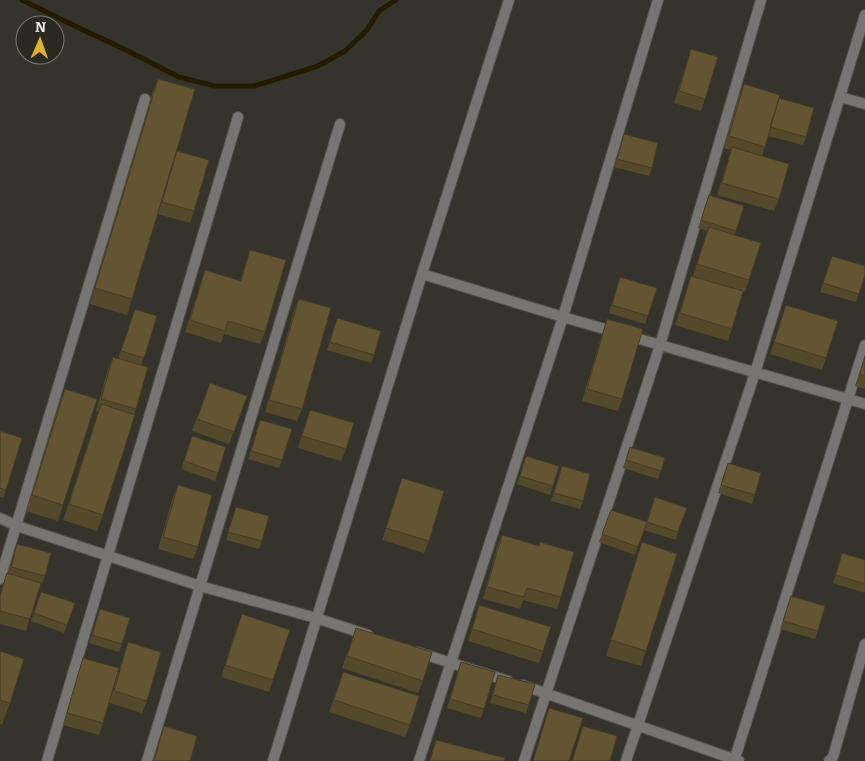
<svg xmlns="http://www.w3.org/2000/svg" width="865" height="761" viewBox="0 0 865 761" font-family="Bitter,serif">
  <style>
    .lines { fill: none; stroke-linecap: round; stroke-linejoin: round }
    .stream { stroke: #231a01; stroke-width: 5 }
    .minor-casing { stroke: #53514b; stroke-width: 12 }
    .minor { stroke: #777572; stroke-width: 10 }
    .wall { fill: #55492b }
    .building { fill: #635532; stroke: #453c23 }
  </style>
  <rect width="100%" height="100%" fill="#35332c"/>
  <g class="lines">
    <path class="stream" d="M22,0l55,27 47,22 55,28 36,9h39l64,-20 27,-15 22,-21 12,-19 17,-11"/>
    <defs>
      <path id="minor" d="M840,97l25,7
        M422,274l141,43 302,87
        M0,518l17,8 183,60 116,32 52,17
        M0,579l145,-480
        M417,652l91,29
        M522,685l217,76
        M47,761l191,-644
        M147,761l193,-637
        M273,761l149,-487 87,-274
        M419,761l144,-444 95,-317
        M524,761l136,-416 101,-345
        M626,761l129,-388 110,-358
        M734,761l131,-416
        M829,761l4,-4 32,-113"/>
    </defs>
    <use href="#minor" class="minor-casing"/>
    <use href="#minor" class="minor"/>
  </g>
  <path class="wall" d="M691,49l14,50 -4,12 -27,-8z
    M158,79l19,72 17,60 -4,12 -32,-9 -26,85 -5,16 -37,-11 62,-210z
    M744,84l35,14 27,39 -3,8 -35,-9 -6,20 17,43 -5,12 -57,-16 14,-45 -7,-2 15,-52z
    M624,134l28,34 -3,8 -35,-9z
    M709,195l35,11 -9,29 14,45 -4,12h-2l-15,49 -53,-16 12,-37 4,-12h2l14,-45 -9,-3z
    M250,250l15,82 -5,12 -36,-10 -3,9 -36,-11 20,-62 35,11z
    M832,256l33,19 -9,27 -36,-10z
    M620,277l28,39 -3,8 -36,-11z
    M299,299l3,110 -5,12 -32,-9 29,-101z
    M786,305l40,53 -4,12 -52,-16z
    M157,316l-16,49 -5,44 -33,106 -6,16 -34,-11 35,-108 -2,-1 12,-42 5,-12 5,2 14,-42z
    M337,318l37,37 -3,8 -44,-13z
    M607,319l15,80 -4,12 -36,-10 21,-70z
    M865,355v34l-10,-3z
    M210,383l37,13 -18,48 -37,-13z
    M65,389l-2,116 -5,16 -32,-10 33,-106z
    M310,410l36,39 -5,12 -43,-13z
    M260,420l22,40 -3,8 -31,-9z
    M0,431l6,59 -3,8 -3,-1z
    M192,436l34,11 -11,34 -34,-12z
    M630,447l35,11 -7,21 -35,-11z
    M526,456l33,10 -9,29 -33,-11z
    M562,466l21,35 -3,8 -29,-8z
    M725,471l30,24 -3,9 -34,-11z
    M402,478l27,63 -5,12 -42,-13z
    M178,485l20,62 -5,12 -35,-10 15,-52z
    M655,497l23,35 -2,8 -32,-10 -9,25 -36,-13 12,-32 36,12z
    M236,507l26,34 -3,8 -33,-9z
    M502,535l59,62 -4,12 -34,-9 -3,9 -37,-10 14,-52z
    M642,542l4,109 -5,15 -35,-10z
    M17,544l28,32 -3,8 -2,-1 -14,48 -26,-7v-30l7,-21 1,1z
    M842,553l23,7v33l-32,-10z
    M41,592l34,11 -11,30 -33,-12z
    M791,596l27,35 -3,8 -35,-10z
    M479,605l64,46 -4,12 -71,-22z
    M100,609l22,35 -3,8 -30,-9z
    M237,626l36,54 -4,12 -48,-15z
    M356,628l67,53 -5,12 -76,-25z
    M128,642l19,59 -5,12 -33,-10 15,-49z
    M0,651l10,52 -8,22 -2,-1z
    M83,658l20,65 -4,12 -36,-10 16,-55z
    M461,662l23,47 -3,9 -34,-10z
    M498,675l31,30 -3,8 -36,-10z
    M339,684l71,41 -5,12 -76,-25z
    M549,708l20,53h-36z
    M164,726l26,35h-37z
    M436,740l68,21h-75z"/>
  <path class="building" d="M691,49l27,8 -13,42 -26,-8z
    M158,79l37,10 -63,210 -37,-11z
    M744,84l36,11 -15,52 -36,-11z
    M779,98l35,10 -8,29 -36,-10z
    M624,134l34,9 -6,25 -35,-9z
    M732,147l57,17 -10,35 -57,-16z
    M177,151l32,9 -15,51 -32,-9z
    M709,195l35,11 -8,25 -35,-11z
    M709,227l52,16 -12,37 -52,-16z
    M250,250l36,10 -21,72 -37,-11 -3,10 -35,-11 15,-50 36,11z
    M832,256l33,10v9l-6,19 -36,-11z
    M691,276l52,15 -11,38 -52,-16z
    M620,277l37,11 -9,28 -36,-11z
    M299,299l32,9 -29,101 -33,-9z
    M786,305l52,16 -12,37 -52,-16z
    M135,309l22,7 -13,42 -23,-7z
    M337,318l44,13 -7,24 -44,-13z
    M607,319l36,10 -21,70 -35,-10z
    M865,356v20l-5,-2z
    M113,357l35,10 -12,42 -35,-10z
    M210,383l37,13 -13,36 -37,-13z
    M65,389l32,10 -34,106 -31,-10z
    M101,404l34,11 -32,100 -34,-11z
    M310,410l44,13 -8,26 -44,-13z
    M260,420l32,9 -10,31 -31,-9z
    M0,431l22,7 -16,52 -6,-2z
    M192,436l34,11 -8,26 -34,-12z
    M630,447l35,11 -4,13 -35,-11z
    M526,456l33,10 -6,20 -33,-10z
    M728,463l33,10 -6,22 -34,-10z
    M562,466l28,8 -7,27 -29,-8z
    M402,478l42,13 -15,50 -43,-13z
    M178,485l34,10 -14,52 -35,-10z
    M655,497l32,11 -9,24 -31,-10z
    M236,507l33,9 -7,25 -34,-9z
    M611,510l36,12 -9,25 -36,-13z
    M502,535l37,11 1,-4 34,10 -13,45 -34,-9 -3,9 -37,-10z
    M642,542l35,12 -31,97 -35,-11z
    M17,544l34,9 -6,23 -34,-9z
    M842,553l23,7v24l-29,-9z
    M7,573l34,10 -11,36 -30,-8v-15z
    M41,592l34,11 -8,22 -33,-12z
    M791,596l34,10 -7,25 -35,-10z
    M479,605l72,22 -8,24 -71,-22z
    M100,609l30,9 -8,26 -30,-9z
    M242,614l48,16 -17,50 -48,-15z
    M356,628l76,24 -9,29 -76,-25z
    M128,642l33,10 -14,49 -33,-10z
    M0,651l24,8 -14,44 -10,-3z
    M83,658l36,10 -16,55 -36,-10z
    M461,662l34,10 -11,37 -34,-10z
    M343,672l76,24 -9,29 -76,-25z
    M498,675l37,9 -6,21 -36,-10z
    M549,708l34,10 -14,43h-36z
    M164,726l33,10 -7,25h-36z
    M583,726l34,10 -7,25h-38z
    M436,740l69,18 -1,3h-74z"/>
  <g transform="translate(40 40) rotate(2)"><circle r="24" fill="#2b2922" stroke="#7a7872"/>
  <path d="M0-4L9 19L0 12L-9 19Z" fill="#deb133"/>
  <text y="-8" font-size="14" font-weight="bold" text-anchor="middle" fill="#f1efeb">N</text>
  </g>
</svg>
